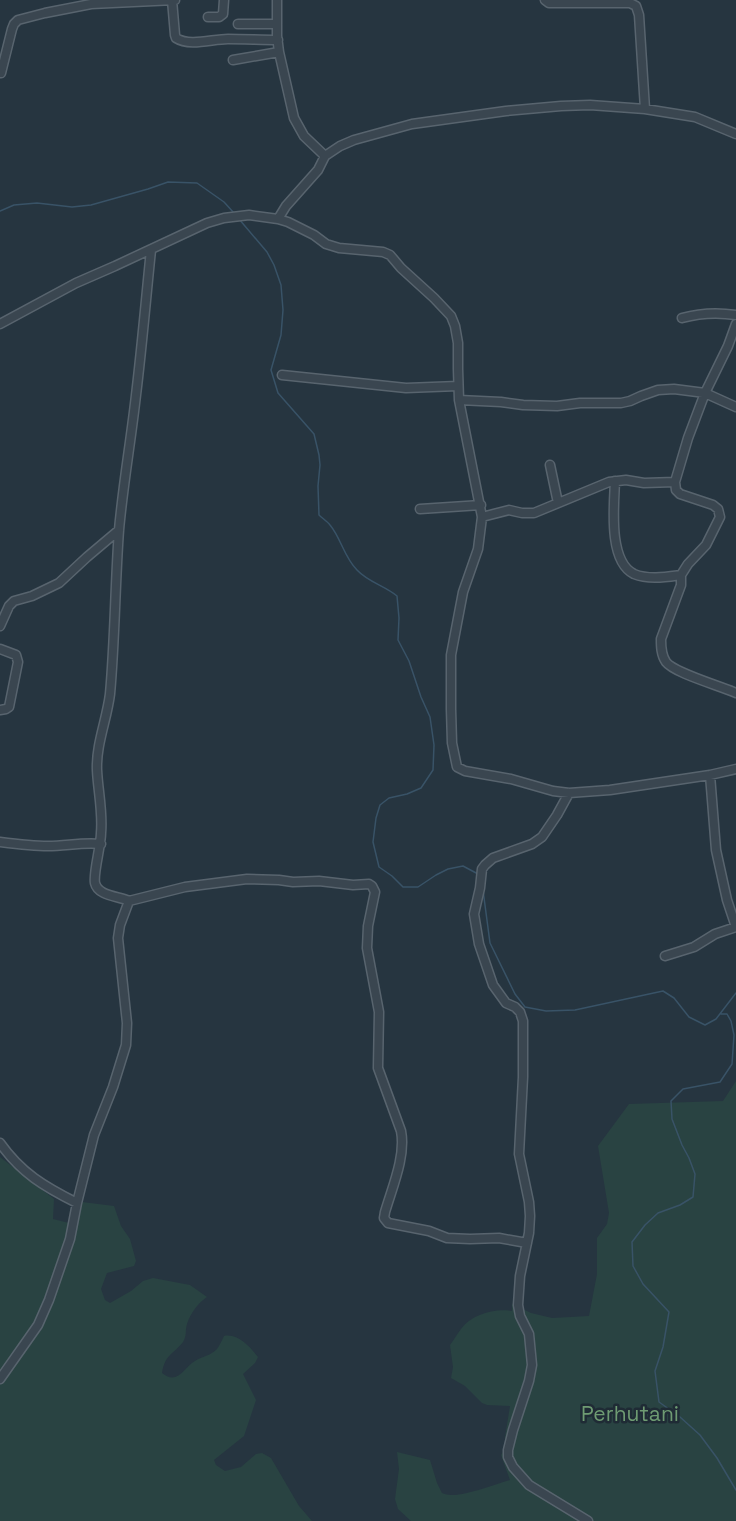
<svg xmlns="http://www.w3.org/2000/svg" width="736" height="1521" viewBox="0 0 736 1521" font-family="'Space Grotesk',sans-serif">
  <style>
    .green { fill: #294342 }
    .lines { fill: none; stroke-linecap: round; stroke-linejoin: round }
    .stream { stroke: #395367; stroke-width: 1.5 }
    .minor-casing { stroke: #58646e; stroke-width: 11 }
    .minor { stroke: #3a4650; stroke-width: 8 }
    .labels { text-anchor: middle; stroke-width: 5; stroke-linejoin: round; paint-order: stroke }
    .park-label { font-size: 21px; fill: #6e9b72; stroke: #1f2b35 }
  </style>
  <rect width="100%" height="100%" fill="#263540"/>
  <path class="green" d="M736,1081v440h-325l-13,-12 -3,-10 4,-30 -2,-17 33,8 7,23 5,10c2,1 7,2 9,2 14,1 45,-11 59,-15l-9,-25 4,-6v-12l5,-31 -23,-1 -5,-2 -17,-17 -14,-8 2,-11 -3,-22c4,-5 7,-11 11,-16 11,-15 34,-21 51,-18v-7l19,9 21,5 37,-2 8,-42v-36l10,-14 2,-11 -11,-67 31,-42 94,-3z
    M0,1157l54,42 -1,20 16,4h7l6,-21 32,4 7,20 9,13 6,22 -2,5 -27,7 -6,16 4,11 5,3 21,-12 12,-10 10,-3 37,7 17,12c-9,6 -17,17 -20,27 -2,6 0,12 -4,18 -10,13 -18,12 -21,31 16,13 22,-6 33,-12 6,-4 17,-6 22,-12 3,-4 5,-9 7,-13 14,-3 26,11 34,21l-3,6 -12,11 13,26 -12,36 -30,24 2,5 9,6 16,-4 15,-13 6,-1 9,5 28,48 13,15h-312z"/>
  <g class="lines">
    <path class="stream" d="M0,211l14,-6 23,-2 35,4 19,-2 57,-16 20,-7 29,1 27,19 10,11
      M239,219l28,33 7,13 7,20 2,25 -2,25 -10,35 7,23 36,41 5,21 1,10 -2,21 1,29c3,3 8,6 11,10 11,13 14,32 27,45 11,12 28,16 40,26l2,22 -1,22 11,21 12,36 9,20 4,28 -1,25 -12,18 -14,6 -18,4 -9,7 -4,13 -3,24 6,25 13,9 11,11h15l18,-12 12,-6 15,-3 15,8
      M483,890l7,53 25,51 10,13 21,4 29,-1 88,-19 11,7 15,19 16,8 11,-6 20,-26
      M721,1014h6l4,7 3,14 -2,29 -12,18 -37,7 -12,12 1,18 10,26 7,13 6,16 -2,23 -13,8 -22,8 -13,12 -13,17 1,24 10,18 26,28 -6,35 -8,24 4,31 21,15 20,18 17,23 19,32"/>
    <defs>
      <path id="minor" d="M172,0l3,35 1,3c14,9 36,1 52,1 17,0 33,1 50,1
        M277,0v36l2,16 15,66 10,18 21,20
        M545,0l4,3h81l6,3 3,9 6,94
        M208,17h11l4,-3 1,-14
        M238,24h39
        M233,60l46,-8
        M1,73l11,-44 2,-5 4,-4 27,-7 46,-9 84,-4
        M278,219l10,3 26,13 12,9 13,4 44,4 7,3 11,13 33,30 17,18 4,10 3,17v26l1,31 23,117 -4,32 -15,43 -12,63v54l1,34 5,24 8,4 46,8 42,12 16,2 41,-3 100,-15 26,-6
        M682,318c18,-5 35,-6 54,-3
        M0,324l76,-41 39,-17 92,-43 17,-5 25,-3 29,4 8,-13 32,-36 7,-14 15,-10 14,-6 58,-16 94,-13 55,-5 29,-1 55,4 50,8 41,17
        M736,324l-8,22 -23,47 -17,45 -13,44 1,8 4,4 33,11 5,4 2,8 -14,28 -18,19 -7,11v10l-20,54c0,7 0,16 5,23 8,11 55,24 70,31
        M282,375l124,13 52,-2
        M459,400l42,2 22,3 34,1 23,-3h41l9,-2 11,-5 17,-6 16,-1 31,4 31,14
        M550,465l8,38
        M615,481c-1,25 -7,80 19,93 15,6 32,3 47,1
        M420,509l61,-4
        M482,517l27,-7 13,3h12l75,-31 17,-2 18,3 31,-1
        M0,626l9,-20 5,-5 18,-5 27,-13 28,-26 32,-27
        M0,649l16,6 2,7 -9,45 -3,2 -6,1
        M710,775l6,75 11,50 9,27
        M569,793l-12,22 -15,22 -10,7 -39,14 -8,7 -3,4 -2,19 -6,26 5,30 14,41 13,18 9,4 5,5 3,9v56l-4,77 10,48 1,14 -1,17 -9,43 -2,29 2,11 9,18 3,31 -3,16 -16,49 -5,20v7l5,10 16,18 59,36
        M0,842c16,2 32,4 48,4 18,0 35,-4 53,-2
        M129,901l56,-14 62,-8 32,1 14,2 26,-1 34,4 16,-1 3,2 3,6 -7,34 -1,22 12,64 -1,56 23,63c5,25 -9,57 -16,81l-1,6 4,5 41,8 18,7 23,1 29,-1 28,5
        M665,956l29,-9 21,-13 21,-7
        M0,1143c21,30 45,44 77,60
        M0,1379l38,-54 11,-25 21,-61 7,-36 17,-68 19,-48 13,-42 1,-22 -9,-85 2,-13 9,-24c-11,-5 -31,-5 -34,-18 -2,-10 6,-37 6,-50 2,-21 -3,-42 -4,-63 -1,-26 10,-51 13,-76 5,-55 5,-109 9,-164 4,-45 12,-90 17,-135 6,-49 10,-97 15,-145"/>
    </defs>
    <use href="#minor" class="minor-casing"/>
    <use href="#minor" class="minor"/>
  </g>
  <g class="labels">
    <g class="park-label">
      <text x="630" y="1421">Perhutani</text>
    </g>
  </g>
</svg>
